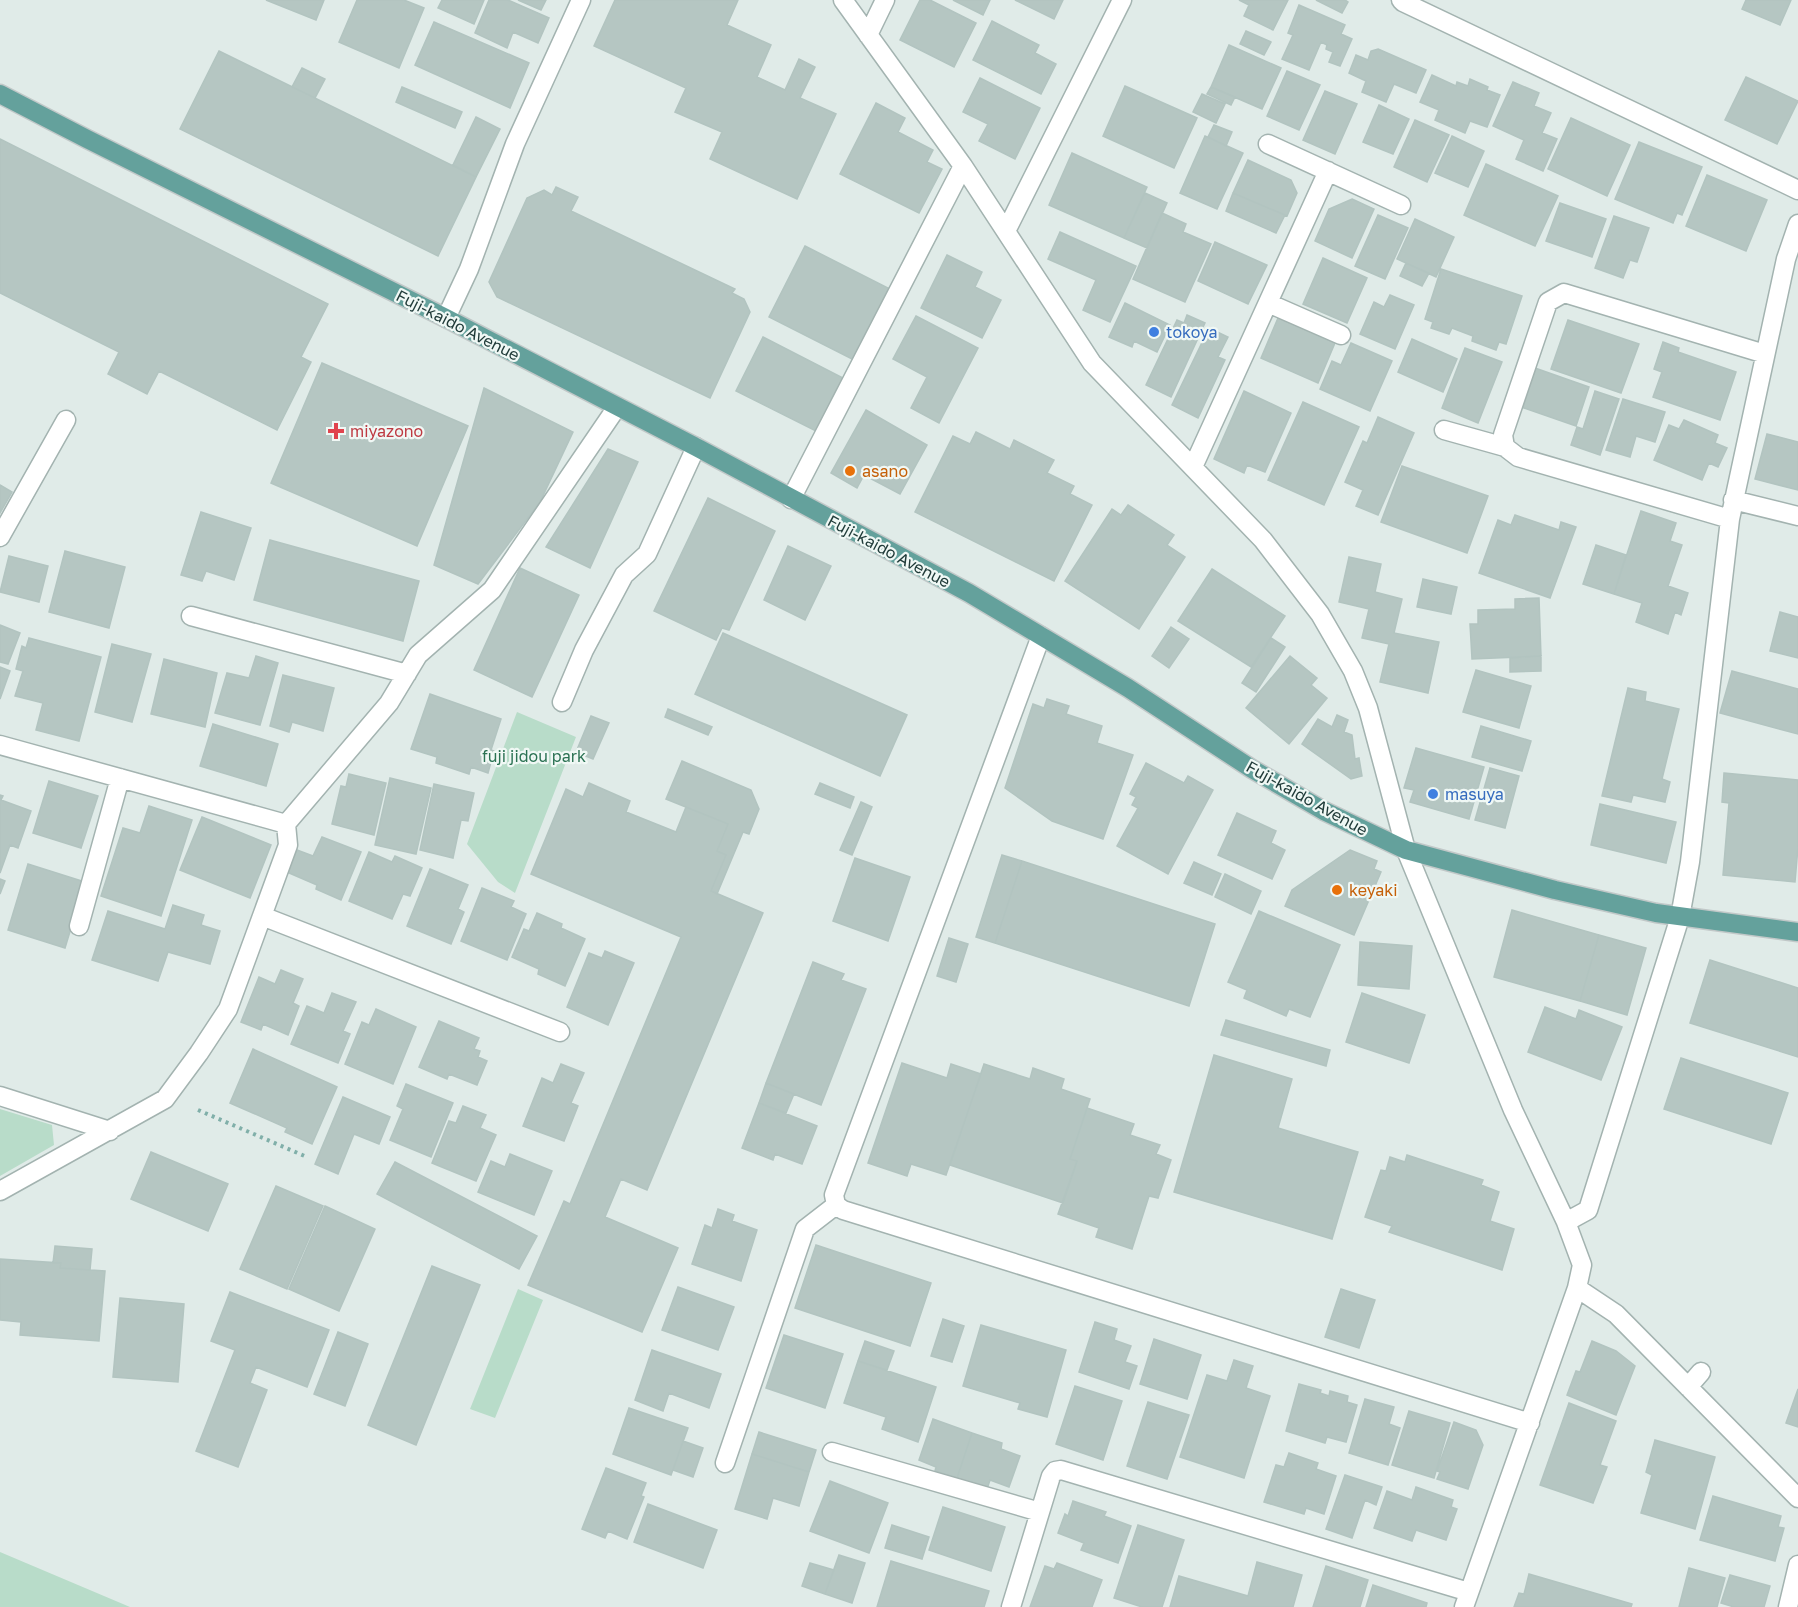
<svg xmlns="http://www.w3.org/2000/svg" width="1798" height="1607" viewBox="0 0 1798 1607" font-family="'Golos Text',sans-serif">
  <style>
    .green { fill: #b8dcc9 }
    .building { fill: #b5c6c2; stroke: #b2c4c0; stroke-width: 1.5 }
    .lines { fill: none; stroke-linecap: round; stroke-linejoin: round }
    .minor-casing { stroke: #a3b3b0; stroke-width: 21 }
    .major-casing { stroke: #c1c8c8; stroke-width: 21 }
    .path { stroke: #80afa9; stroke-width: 4; stroke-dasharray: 3 4.5; stroke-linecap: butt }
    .minor { stroke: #fff; stroke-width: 18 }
    .major { stroke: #64a19c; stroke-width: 18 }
    .shop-dot { fill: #3f7fe0; stroke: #f0f8f5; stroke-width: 2 }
    .health-dot { fill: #e0444e; stroke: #f0f8f5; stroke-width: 2 }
    .food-dot { fill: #e8710a; stroke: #f0f8f5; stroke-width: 2 }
    .labels { text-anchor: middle; stroke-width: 4.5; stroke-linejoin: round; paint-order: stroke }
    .street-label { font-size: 16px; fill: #203b39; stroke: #f0f8f5 }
    .shop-label { font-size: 16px; fill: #366cbe; stroke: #f0f8f5; text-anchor: start }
    .health-label { font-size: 16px; fill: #be3a42; stroke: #f0f8f5; text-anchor: start }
    .food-label { font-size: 16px; fill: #c56008; stroke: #f0f8f5; text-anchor: start }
    .park-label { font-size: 16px; fill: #2b7253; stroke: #f0f8f5 }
  </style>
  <rect width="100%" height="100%" fill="#e0ebe8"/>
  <path class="green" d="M517,712l59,25 -61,156 -17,-11 -31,-38z
    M0,1109l52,16 2,20 -54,31z
    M518,1289l25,11 -48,118 -25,-9z
    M0,1552l130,55h-130z"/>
  <path class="building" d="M266,0h58l-8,20z
    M357,0h47l20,8 -25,60 -60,-26z
    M442,0h42l-10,24 -36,-16z
    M489,0h19l41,18 -11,25 -25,-11 -6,16 -32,-15z
    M518,0h28l-5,10z
    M615,0h123l-11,25 44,20 -14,32 28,13 14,-31 16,8 -15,31 36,16 -39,85 -87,-40 12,-27 -47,-20 11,-24 -92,-42z
    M920,0h10l46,23 -22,44 -54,-27z
    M953,0h37l-7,15z
    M1015,0h48l-9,19z
    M1239,0h49l-15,30 -29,-14 5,-11z
    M1316,0h29l3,2 -6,11z
    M1746,0h45l-11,25 -38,-16z
    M1299,5l46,20 -4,9 11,5 -12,27 -11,-4 4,-10 -7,-3 1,-4 -6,-3 -12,28 -27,-11 11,-24 -5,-2z
    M992,21l47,24 -4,8 21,11 -15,30 -68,-34z
    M434,22l95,41 -19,45 -95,-43z
    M1246,31l25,11 -7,13 -24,-11z
    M1229,45l52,23 -19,41 -51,-22z
    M1378,49l48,21 -10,23 -22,-9 -8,18 -24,-10 4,-11 -17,-8 7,-18 12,5 3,-9z
    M219,51l257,126 -38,79 -258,-127z
    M302,68l23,11 -10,19 -23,-11z
    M1287,71l33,14 -21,45 -32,-14z
    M1432,75l24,11 1,-4 11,4 2,-7 18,8 -1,3 13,5 -13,32 -17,-6 -5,12 -30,-13 4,-10 -19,-8z
    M1746,77l52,24 -21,43 -52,-24z
    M980,78l60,30 -25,51 -36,-18 9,-17 -25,-12z
    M1513,82l26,11 -5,13 17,7 -9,20 15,6 -14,32 -27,-12 8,-19 -31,-14z
    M1125,86l72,32 -23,50 -71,-32z
    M402,87l60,25 -7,16 -59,-26z
    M1211,87l24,10 -4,8 -24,-11z
    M1325,91l32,13 -22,50 -32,-14z
    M1202,94l23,10 -9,19 -23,-11z
    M876,103l29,15 -7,14 35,18 -6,12 15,7 -23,44 -79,-39z
    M1379,105l30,14 -16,35 -30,-12z
    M476,117l24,12 -24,48 -23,-12z
    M1571,118l59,27 -23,51 -59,-27z
    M1415,120l34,15 -22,47 -33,-15z
    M1214,125l18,7 -6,14 -18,-9z
    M1205,136l38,17 -26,56 -37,-16z
    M1452,136l32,15 -16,36 -33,-14z
    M0,139l328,165 -27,53 10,5 -34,68 -118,-59 -12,23 -39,-20 11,-22 -119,-59z
    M1639,142l63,25 -20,48 -5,-2 -4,10 -58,-24z
    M1072,153l75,34 -23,51 -75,-33z
    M1248,160l43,20 6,13 -10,23 -54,-23z
    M1486,164l72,32 -23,50 -71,-31z
    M1707,175l60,25 -21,51 -60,-25z
    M556,187l22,10 -7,14 164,78 -3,4 12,6 6,13 -40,86 -213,-101 -8,-15 38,-84 17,-8 8,5z
    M1145,193l22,10 -20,45 -23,-10z
    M1233,193l52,22 -9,18 -50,-22z
    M1352,199l22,10 -22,49 -37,-17 14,-32z
    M1560,203l46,16 -14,38 -46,-16z
    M1162,213l24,11 -3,8 28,12 -26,58 -52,-23z
    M1378,215l30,13 -23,51 -30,-13z
    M1614,216l35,12 -12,34 -7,-2 -7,18 -28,-10z
    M1415,219l39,18 -18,40 -39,-18z
    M1060,232l76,34 -26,56 -27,-12 13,-30 -48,-21z
    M1215,242l52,23 -19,39 -50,-23z
    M805,246l85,43 -36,71 -85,-43z
    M947,255l35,17 -7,15 26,13 -19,38 -61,-30z
    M1323,258l44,20 -20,45 -44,-19z
    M1406,263l23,10 -7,13 -22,-10z
    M1441,269l81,27 -16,48 -7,-2 -3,8 -24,-9 1,-5 -21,-8 -3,6 -18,-6 2,-6 -8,-3z
    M1390,295l24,10 -19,44 -35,-15 14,-32 10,5z
    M1125,303l45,22 -13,27 -23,-11 -2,6 -23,-10z
    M1187,315l18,8 -34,74 -25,-12 31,-65 7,3z
    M916,316l62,32 -39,75 -28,-15 16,-31 -34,-18z
    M1278,318l57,25 -17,40 -57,-25z
    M1568,320l71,24 -18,49 -70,-24z
    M1209,328l19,9 -10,20 7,3 -27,58 -26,-13z
    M763,337l82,42 -27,53 -82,-41z
    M1412,339l45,20 -14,33 -45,-20z
    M1663,342l16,6 -1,4 58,20 -16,48 -67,-23 9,-25 -8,-3z
    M1351,343l41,18 -22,50 -50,-22 12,-28 9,4z
    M1465,348l37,14 -24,61 -36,-15z
    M322,363l146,63 -51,120 -146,-63z
    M1535,368l54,19 -13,39 -55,-19z
    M484,388l89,44 -33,70 -62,82 -44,-19z
    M1244,391l47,22 -26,59 -18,-7 -3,8 -30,-14z
    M1595,391l24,8 -19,56 -29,-10 6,-18 6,2z
    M1623,399l42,13 -10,30 -19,-6 -6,21 -24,-7z
    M1303,402l56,25 -35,78 -56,-25z
    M866,410l61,35 -27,49 -36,-19 -7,13 -26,-15z
    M1378,417l36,16 -36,82 -22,-9 7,-16 -18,-8 18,-41 4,2z
    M1684,420l34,15 -3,8 12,5 -9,19 -9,-4 -7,17 -48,-20 15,-35 10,4z
    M976,432l34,17 4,-9 40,20 -7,13 27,13 -4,8 22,11 -38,76 -139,-69 38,-76 17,8z
    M1767,434l31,8v48l-43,-11z
    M608,449l30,13 -48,106 -44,-21z
    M1402,466l86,30 -21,57 -86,-31z
    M0,485l12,7 -12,21z
    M708,498l67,33 -46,99 -7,-2 -6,12 -62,-29z
    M1128,505l46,30 -7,10 18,12 -46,72 -74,-48 47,-72 9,6z
    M1641,511l35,12 -6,18 12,4 -14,41 20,7 -7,22 -6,-3 -7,22 -32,-12 6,-19 -28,-9z
    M201,512l50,16 -17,52 -28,-9 -4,10 -21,-6z
    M1515,515l44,15 2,-8 15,5 -26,71 -71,-25 19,-53 13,5z
    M270,540l149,41 -16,60 -149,-41z
    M1596,545l30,10 -12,39 -31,-10z
    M788,546l43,20 -26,54 -41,-20z
    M65,551l60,16 -16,61 -60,-16z
    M9,556l39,10 -9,36 -39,-10z
    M1349,557l32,7 -6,28 27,7 -8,34 45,9 -11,51 -48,-11 9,-38 -27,-6 7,-29 -30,-7z
    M520,568l59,27 -47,102 -58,-27z
    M1212,569l73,47 -34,51 -73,-46z
    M1423,579l34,8 -6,27 -34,-7z
    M1539,598l2,58 -69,3 -2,-35h8v-14l37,-1v-10z
    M1780,612l18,5v41l-28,-7z
    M0,625l20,8 -12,31 -8,-2z
    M1171,627l18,12 -20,29 -17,-12z
    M723,633l184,82 -27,61 -185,-82z
    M29,638l72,19 -22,84 -43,-11 7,-27 -28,-7 8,-25 -7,-2 6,-23 4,2z
    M1271,638l14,9 -29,45 -14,-9z
    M112,644l39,10 -19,68 -37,-10z
    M256,656l22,7 -18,62 -45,-12 12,-40 22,5z
    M1290,656l27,22 -6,7 16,13 -38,46 -43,-36z
    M1541,656v15l-31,1v-14z
    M164,659l53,14 -12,54 -54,-13z
    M0,667l10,4 -10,28z
    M1476,670l55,16 -12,42 -56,-16z
    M1732,671l66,18v45l-78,-21z
    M283,675l51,13 -11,43 -31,-9 -3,10 -19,-6z
    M1628,688l18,4 -1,9 34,8 -17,70 8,3 -5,20 -32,-7 -2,7 -29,-6z
    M430,694l71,25 -10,31 3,1 -6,22 -17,-6 -2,7 -33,-11 1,-6 -26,-8z
    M1047,699l22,7 -3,8 36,12 -5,17 36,12 -30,84 -51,-18 -47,-33 28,-84 11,4z
    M668,709l44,18 -4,8 -43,-18z
    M1337,715l11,5 -4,12 8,3 3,24 4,-1 3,18 -11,3 -49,-35 16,-25 14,8z
    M591,716l18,7 -16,36 -17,-7z
    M213,724l65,20 -12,42 -66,-20z
    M1481,726l50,15 -9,30 -50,-14z
    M1416,748l68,19 -15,52 -59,-17 4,-12 -10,-2z
    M682,761l69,29 8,19 -10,25 -6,-2 -26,62 -6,-3 15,-36 -9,-4 11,-27 -62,-25z
    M1146,763l38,20 4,-7 25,14 -45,84 -51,-28 21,-38 -6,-3 4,-8 -6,-3z
    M1490,768l29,8 -14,52 -30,-8z
    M1724,773l74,7v67l-3,35 -72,-7 6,-72 -7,-1z
    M349,774l37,9 -12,52 -42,-11 9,-38 5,1z
    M390,778l41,10 -15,66 -41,-9z
    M49,781l49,15 -17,52 -48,-15z
    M589,783l41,18 -4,11 50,20 10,-25 42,17 -11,27 9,4 -15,36 52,22 -116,277 -26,-11 -16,38 73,31 -36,84 -114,-47 36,-84 6,3 111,-267 -150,-63 35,-85 17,8z
    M820,783l34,14 -4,11 -35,-14z
    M434,784l40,9 -6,28 -7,-1 -8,38 -33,-8z
    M0,795l3,1 -2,4 30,11 -13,37 -8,-3 -10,28z
    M861,802l11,5 -20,48 -12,-5z
    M1600,804l76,18 -10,41 -75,-18z
    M149,806l43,14 -31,96 -60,-20 22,-68 17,5z
    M1237,813l39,18 -5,12 14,7 -13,29 -54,-24z
    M202,817l69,28 -21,53 -70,-28z
    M322,837l39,15 -20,48 -25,-11 1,-4 -30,-13 10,-22 16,6z
    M1350,850l27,11 -3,8 7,3 -27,63 -69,-29 7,-16z
    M369,852l23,10 3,-6 27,12 -12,28 -7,-2 -11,25 -43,-18z
    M1002,855l20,6 -27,82 -19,-6z
    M855,858l55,19 -22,64 -55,-20z
    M1022,861l193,63 -26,82 -194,-63z
    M1194,862l27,12 -9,21 -28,-12z
    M28,864l57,18 -20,66 -57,-18z
    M430,869l38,16 -10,24 6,3 -13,32 -44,-18z
    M1225,874l36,17 -10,23 -36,-17z
    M0,879l5,2 -5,13z
    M482,888l32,13 -3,6 15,7 -19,46 -46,-19z
    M173,905l31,10 -3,10 19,6 -10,33 -42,-12 -10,29 -66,-21 16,-49 57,18z
    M1512,910l87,25 -19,66 -86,-24z
    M1259,911l81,34 -30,72 -21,-8 -3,7 -42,-18 3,-8 -19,-8z
    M537,913l25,11 -1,4 24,11 -20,47 -27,-12 1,-5 -27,-12 12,-28 5,2z
    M1599,935l47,13 -19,67 -47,-14z
    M949,938l19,6 -12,38 -19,-6z
    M1360,942l52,4 -3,43 -51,-4z
    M605,951l29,12 -26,62 -41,-18 22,-54 13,5z
    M1710,960l88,28v69l-108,-34z
    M813,962l31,12 -3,6 25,9 -45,116 -55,-22z
    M281,970l22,9 -10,24 6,3 -11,29 -25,-11 -2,6 -20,-8 18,-45 16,7z
    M332,993l24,9 -13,29 7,3 -12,29 -47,-19 16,-38 17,7z
    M1362,993l63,22 -16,48 -63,-21z
    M1545,1007l31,12 3,-9 43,17 -21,53 -73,-28z
    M376,1009l40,18 -23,57 -48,-20 17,-42 7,3z
    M1226,1020l104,30 -4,16 -105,-31z
    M439,1021l40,17 -5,11 6,2 -2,6 9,4 -10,24 -28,-11 -2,5 -28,-12z
    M253,1049l84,38 -25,57 -27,-12 2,-4 -57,-25z
    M1214,1055l78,24 -14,49 80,24 -26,87 -158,-47z
    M1681,1058l107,35 -17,51 -107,-35z
    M902,1063l45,15 4,-14 30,10 -35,101 -35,-11 -4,12 -39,-13z
    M561,1064l23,9 -13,30 7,3 -14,35 -41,-15 19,-48 11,5z
    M984,1064l46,15 3,-11 31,11 -3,10 29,10 -20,60 7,2 -14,42 -113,-38z
    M766,1083l28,11 -8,19 -27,-10z
    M406,1084l47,19 -22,54 -41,-17 13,-31 -6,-3z
    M343,1097l47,20 -11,27 -25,-10 -16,40 -23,-10z
    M759,1103l58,23 -15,38 -27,-10 -2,6 -31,-12z
    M463,1106l23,9 -6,13 16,7 -20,46 -44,-18 17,-42 7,2z
    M1087,1108l47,16 -4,11 30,10 -4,9 15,6 -13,38 -9,-2 -17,53 -36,-12 3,-9 -41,-14 19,-53 -7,-2z
    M151,1152l77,32 -20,47 -77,-32z
    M510,1154l42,17 -18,44 -56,-23 13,-31 14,6z
    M1407,1155l76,25 -2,5 18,7 -9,29 24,8 -12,41 -113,-38 3,-6 -27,-9 16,-47 5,1 4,-14 15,5z
    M395,1162l142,74 -18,33 -142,-75z
    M276,1186l47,20 -36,83 -47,-20z
    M325,1206l50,23 -36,82 -50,-22z
    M718,1209l16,6 -2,6 25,9 -16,51 -49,-17 13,-39 7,3z
    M816,1245l115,38 -21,63 -115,-38z
    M55,1246l37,3 -2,21 -30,-2 1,-5h-8z
    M0,1259l61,4 -1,5 45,3 -6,70 -79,-6 1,-13 -21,-2z
    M432,1266l48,19 -64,160 -48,-20z
    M678,1287l56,20 -16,43 -56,-20z
    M1341,1289l34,11 -16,48 -34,-11z
    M230,1292l99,38 -22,57 -51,-20 -6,16 17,7 -29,77 -42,-16 39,-101 -24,-9z
    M120,1298l64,6 -6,78 -65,-5z
    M943,1319l21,7 -12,36 -21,-6z
    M1095,1322l22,7 -3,11 17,6 -6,16 12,4 -8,23 -50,-17z
    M981,1325l85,25 -19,67 -29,-8 2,-6 -57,-17z
    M338,1332l30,12 -23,62 -31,-12z
    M784,1335l59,19 -18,54 -59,-20z
    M1154,1339l47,16 -14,44 -47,-15z
    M865,1341l29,10 -7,19 -29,-9z
    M1592,1341l24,10 19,15 -19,49 -49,-20 9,-24 4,1z
    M652,1350l69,24 -12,34 -40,-15 -6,18 -28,-11z
    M1234,1360l19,6 -7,22 24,8 -26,82 -64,-21 27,-82 20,6z
    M858,1361l78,26 -18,55 -36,-13 4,-12 -42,-14z
    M1299,1384l22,6 -1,3 9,3 1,-5 18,5 -1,6 10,3 -11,37 -19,-5 -2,6 -39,-12z
    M1075,1386l47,15 -19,59 -47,-16z
    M1798,1389v38l-12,-4z
    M1365,1399l29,8 -5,17 11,4 -12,37 -39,-12z
    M1148,1402l41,13 -22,64 -40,-13z
    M1569,1403l47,18 -16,44 7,2 -14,36 -53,-18z
    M629,1408l59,20 -17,47 -58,-21z
    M1409,1411l41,12 -16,55 -42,-13z
    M933,1419l39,14 -15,45 -22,-7 1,-4 -17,-7z
    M1454,1422l22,8 7,15 -15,44 -31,-10 3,-7 -3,-1z
    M759,1432l57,18 -7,22 -57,-18z
    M972,1433l30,10 -1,6 19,7 -11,31 -19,-7 -3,9 -30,-11z
    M1655,1440l60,17 -20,72 -54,-16 11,-38 -6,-3z
    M683,1441l20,7 -10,29 -20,-7z
    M1289,1453l29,10 -2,6 20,7 -12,38 -18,-6 -2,6 -40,-12 12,-37 8,2z
    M752,1454l57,18 -10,34 -26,-8 -6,21 -32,-10z
    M606,1468l40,15 -5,13 3,1 -17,42 -19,-8 -3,7 -23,-9z
    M1345,1475l37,12 -6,18 -11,-5 -13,38 -26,-9z
    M830,1481l58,22 -19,50 -59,-22z
    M1416,1487l37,13 -2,7 6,2 -11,31 -30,-10 -4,11 -38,-13 13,-37 25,9z
    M1713,1496l68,20 -3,11 6,1 -9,33 -75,-21z
    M1073,1501l33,11 -2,4 27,10 -13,37 -37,-13 3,-7 -26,-10 7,-19 3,2z
    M648,1504l69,26 -14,38 -69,-26z
    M943,1507l62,20 -14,44 -62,-21z
    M892,1525l37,12 -7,22 -37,-11z
    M1138,1525l46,15 -22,67h-20l-28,-9z
    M839,1555l26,8 -13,40 -27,-9z
    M891,1561l98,30 -5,16h-107z
    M1257,1562l45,13 -9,32h-123l9,-31 69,20z
    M810,1563l24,7 -9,24 -23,-8z
    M1057,1563l45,17 -10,27h-62l15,-41 9,3z
    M1326,1566l42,14 -8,27h-47z
    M1689,1568l36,10 -8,29h-38z
    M1529,1574l103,30 -1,3h-117l5,-14 5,1z
    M1730,1575l40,11 -6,21h-30l-13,-4z
    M1373,1585l54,18 -1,4h-60z"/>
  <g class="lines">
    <defs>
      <path id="minor" d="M843,0l120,166 129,197 171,177 57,74 33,57 15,37 38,142 107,260 53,112 16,43 -5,23 -113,319
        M1401,0l2,2 395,188
        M868,35l17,-35
        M1268,144l133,61
        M1006,231l116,-231
        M1268,303l73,32
        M446,318l23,-49 46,-125 66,-144
        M1444,430l61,17
        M1193,467l135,-296
        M791,499l172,-333
        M1733,500l65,16
        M1730,519l-212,-62 -13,-10 -2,-12 45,-133 16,-9 201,61
        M0,537l66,-117
        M191,616l216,58
        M1041,636l-207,559 2,10 7,5 687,213
        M562,702l22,-52 40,-75 23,-21 49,-107
        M0,745l286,79
        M262,916l298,116
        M79,926l41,-148
        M0,1096l110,35
        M0,1191l165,-92 34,-46 29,-44 60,-164 -2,-21 103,-121 29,-48 74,-65 125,-183
        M1566,1222l22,-12 92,-293 10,-55 40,-343 56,-260 12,-35
        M1577,1288l39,26 182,184
        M1688,1387l13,-15
        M832,1452l208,60
        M725,1463l80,-234 31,-24
        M1011,1607l40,-131 4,-5 6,-1 408,122
        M1788,1607l10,-42"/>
      <path id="major" d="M0,94l87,45 359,179 250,129 273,146 159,95 124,81 72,42 82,39 149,40 101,23 142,19"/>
    </defs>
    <use href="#minor" class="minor-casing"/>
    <use href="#major" class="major-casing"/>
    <path class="path" d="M198,1110l109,47"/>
    <use href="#minor" class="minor"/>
    <use href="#major" class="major"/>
  </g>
  <g class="shop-dot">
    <circle cx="1154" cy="332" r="6"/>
    <circle cx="1433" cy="794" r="6"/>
  </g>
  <path class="health-dot" d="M333 422h6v6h6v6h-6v6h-6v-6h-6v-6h6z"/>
  <g class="food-dot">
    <circle cx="850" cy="471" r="6"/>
    <circle cx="1337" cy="890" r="6"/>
  </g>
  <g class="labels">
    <g class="street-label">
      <text transform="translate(458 325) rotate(27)" y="6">Fuji-kaido Avenue</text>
      <text transform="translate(889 551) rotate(28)" y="6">Fuji-kaido Avenue</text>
      <text transform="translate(1307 798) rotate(29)" y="6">Fuji-kaido Avenue</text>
    </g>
    <g class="shop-label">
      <text x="1166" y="338">tokoya</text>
      <text x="1445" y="800">masuya</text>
    </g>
    <g class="health-label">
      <text x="350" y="437">miyazono</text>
    </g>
    <g class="food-label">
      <text x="862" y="477">asano</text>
      <text x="1349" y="896">keyaki</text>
    </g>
    <g class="park-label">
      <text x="534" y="762">fuji jidou park</text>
    </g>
  </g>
</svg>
